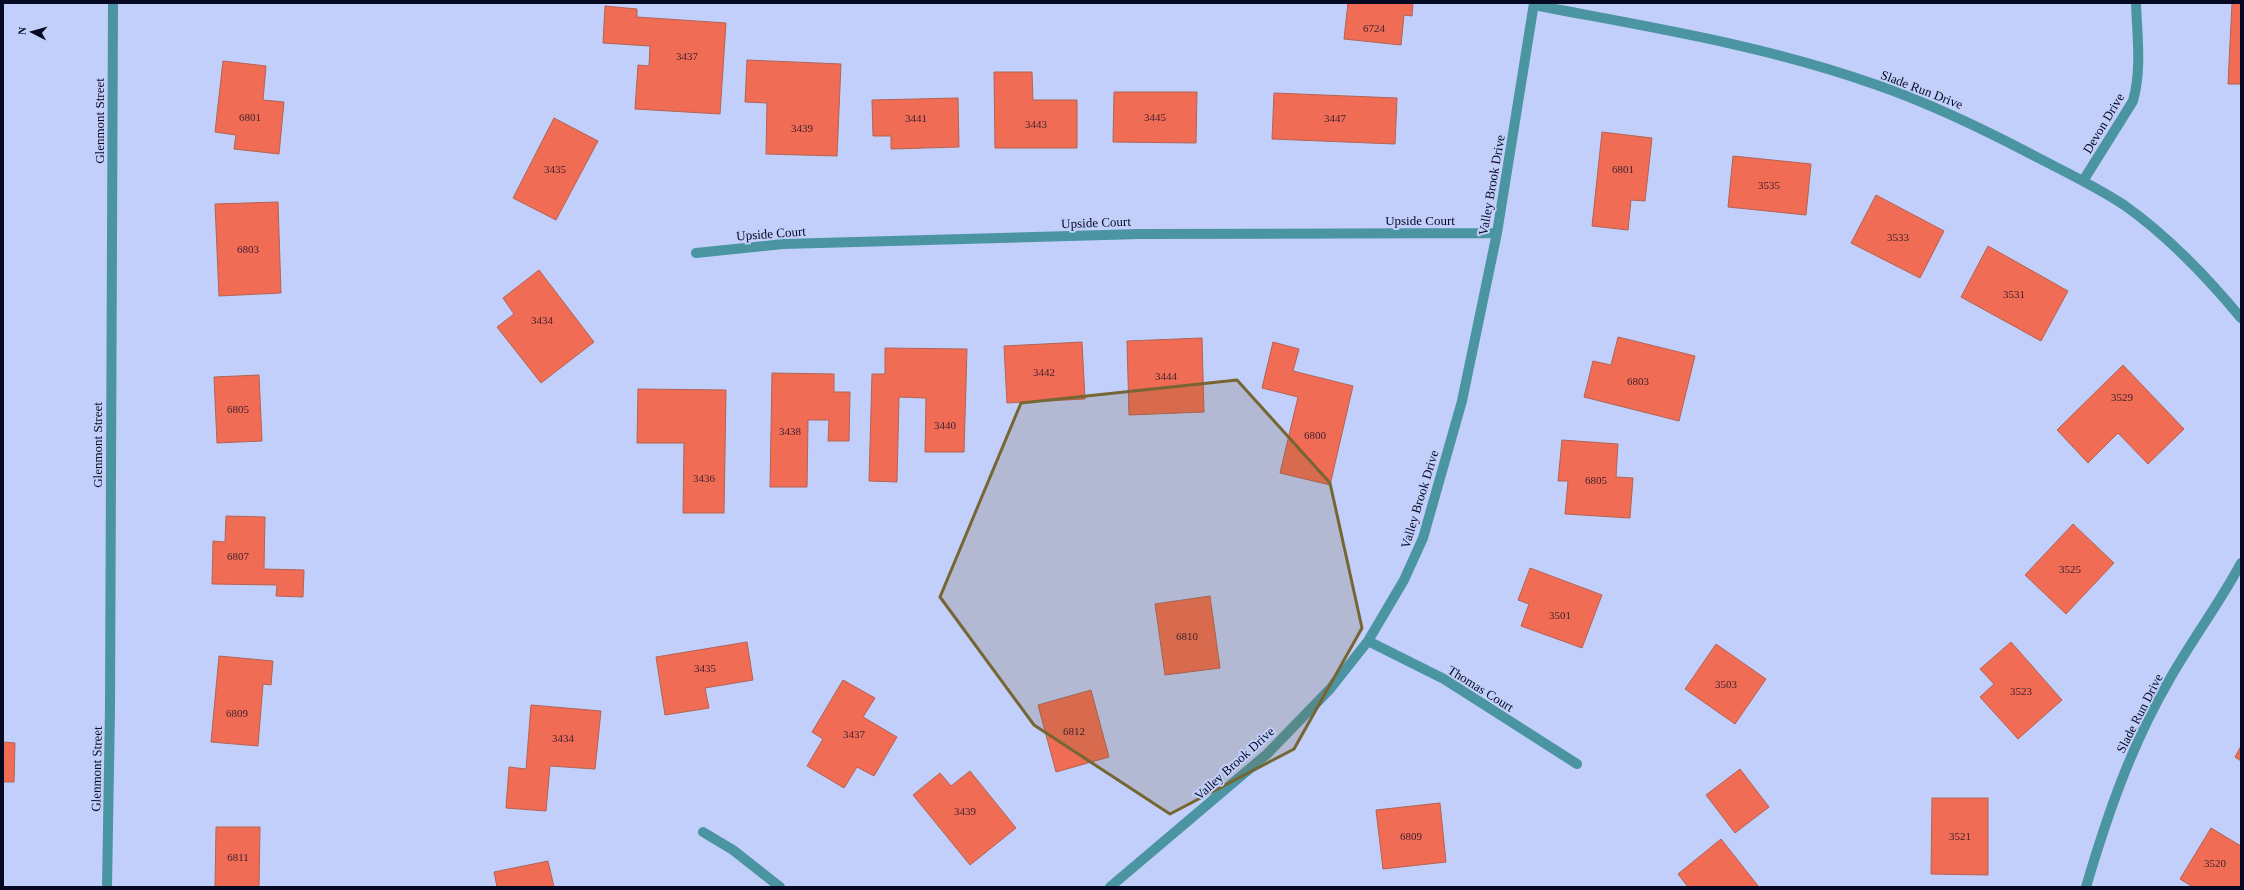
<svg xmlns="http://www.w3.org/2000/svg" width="2244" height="890" viewBox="0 0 2244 890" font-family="Georgia,serif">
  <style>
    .building { fill: #f06c55; stroke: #b16455 }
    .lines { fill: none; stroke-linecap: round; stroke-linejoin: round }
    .minor { stroke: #4b94a2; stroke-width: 10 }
    .marked { fill: #766634; fill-opacity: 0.2; stroke: #766634; stroke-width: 3; stroke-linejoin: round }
    .labels { text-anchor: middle; stroke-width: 4; stroke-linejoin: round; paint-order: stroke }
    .number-label { font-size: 11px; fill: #40222f }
    .street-label { font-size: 13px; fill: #060922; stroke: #c2cffa }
  </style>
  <rect width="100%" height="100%" fill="#c2cffa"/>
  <path class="building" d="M1348,3h65l-1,13 -8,-1 -3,30 -57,-6z
    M2232,3h9v81h-13z
    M605,6l32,3v8l89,6 -6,91 -85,-5 3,-44 11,1 1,-20 -47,-3z
    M747,60l94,4 -4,92 -71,-2 1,-51 -22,-1z
    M223,61l43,5 -3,34 21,2 -5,52 -45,-5 2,-14 -21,-3z
    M994,72h38l1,28h44v48h-82z
    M1114,92h83l-1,51 -83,-1z
    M1274,93l123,5 -2,46 -123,-5z
    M958,98l1,49 -68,2v-13h-18l-1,-36z
    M554,118l44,23 -42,79 -43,-22z
    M1602,132l50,6 -7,63 -14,-1 -3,30 -36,-4z
    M1733,156l78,8 -5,51 -78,-8z
    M1876,195l68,36 -24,47 -69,-35z
    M278,202l3,91 -62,3 -4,-92z
    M1988,246l80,45 -27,50 -80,-44z
    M539,270l55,72 -53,41 -44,-56 17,-13 -11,-16z
    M1618,337l77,19 -16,65 -95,-24 9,-36 18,4z
    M1202,338l2,74 -75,3 -2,-74z
    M1082,342l3,57 -78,4 -3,-57z
    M1273,342l26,7 -6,22 60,15 -23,99 -50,-12 18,-76 -36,-9z
    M885,348l82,1 -3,103h-39l1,-54 -27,-1 -2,85 -28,-1 3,-107h13z
    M2123,365l61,64 -36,35 -30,-31 -30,30 -31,-33z
    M772,373l62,1v18h16l-1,49h-21l1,-21h-21l-1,67h-37z
    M259,375l3,66 -45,2 -3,-66z
    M638,389l88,1 -2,123h-41l1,-70h-47z
    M1562,440l56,4 -2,33 17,1 -3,40 -65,-4 3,-33h-10z
    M226,516l39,1 -1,52 40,1 -1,27 -27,-1 1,-11 -65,-1 1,-43 12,1z
    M2073,524l41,39 -48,51 -41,-39z
    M1530,568l72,27 -20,53 -61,-22 8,-22 -11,-4z
    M1210,596l10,72 -55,7 -10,-71z
    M747,642l6,38 -48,8 4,20 -44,7 -9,-58z
    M2011,642l51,58 -44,39 -38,-42 14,-13 -14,-15z
    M1716,644l50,35 -31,45 -50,-35z
    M219,656l54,5 -2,24 -8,-1 -5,62 -47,-4z
    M843,680l32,18 -12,19 34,20 -23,39 -17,-9 -13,21 -37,-22 16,-27 -11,-7z
    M1091,690l18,67 -53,15 -18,-67z
    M531,705l70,6 -6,58 -45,-3 -4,45 -40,-3 3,-41 17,2z
    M3,742l12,1 -1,39h-11z
    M2241,746v15l-6,-4z
    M1740,769l29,38 -34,26 -29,-38z
    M970,771l46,57 -46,37 -57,-70 27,-22 11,13z
    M1932,798h56v77l-57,-1z
    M1440,803l6,59 -63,7 -7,-59z
    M216,827h44l-1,60h-44z
    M2211,828l30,18v41h-48l-13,-8z
    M1721,839l38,48h-71l-10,-13z
    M548,861l6,26h-57l-3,-15z"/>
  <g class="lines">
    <path class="minor" d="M1534,5c114,22 230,40 340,79 53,18 103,42 153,68 32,17 67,33 97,53 44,31 83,72 117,113
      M2083,181l50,-80c9,-32 4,-66 3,-98
      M696,253l87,-9 357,-10 357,-1
      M1368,641l76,38 133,85
      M703,832l30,18 47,37
      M107,887l3,-179 3,-705
      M1110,887l157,-133 63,-65 38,-48 36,-61 19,-42 39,-137 35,-168 37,-230
      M2086,887c21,-71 45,-141 82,-205 23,-41 51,-78 73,-119"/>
  </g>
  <path class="marked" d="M1237,380l93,103 32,145 -68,121 -124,65 -136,-89 -94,-128 81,-194z"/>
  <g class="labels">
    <g class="number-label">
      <text x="1374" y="32">6724</text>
      <text x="687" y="60">3437</text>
      <text x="250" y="121">6801</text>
      <text x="1155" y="121">3445</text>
      <text x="916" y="122">3441</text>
      <text x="1335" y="122">3447</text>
      <text x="1036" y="128">3443</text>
      <text x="802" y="132">3439</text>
      <text x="555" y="173">3435</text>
      <text x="1623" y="173">6801</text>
      <text x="1769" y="189">3535</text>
      <text x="1898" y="241">3533</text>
      <text x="248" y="253">6803</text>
      <text x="2014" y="298">3531</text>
      <text x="542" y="324">3434</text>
      <text x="1044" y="376">3442</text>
      <text x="1166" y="380">3444</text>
      <text x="1638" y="385">6803</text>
      <text x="2122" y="401">3529</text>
      <text x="238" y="413">6805</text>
      <text x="945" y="429">3440</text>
      <text x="790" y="435">3438</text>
      <text x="1315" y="439">6800</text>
      <text x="704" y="482">3436</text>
      <text x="1596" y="484">6805</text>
      <text x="238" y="560">6807</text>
      <text x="2070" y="573">3525</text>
      <text x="1560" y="619">3501</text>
      <text x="1187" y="640">6810</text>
      <text x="705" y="672">3435</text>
      <text x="1726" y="688">3503</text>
      <text x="2021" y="695">3523</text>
      <text x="237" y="717">6809</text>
      <text x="1074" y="735">6812</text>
      <text x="854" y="738">3437</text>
      <text x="563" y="742">3434</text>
      <text x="965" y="815">3439</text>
      <text x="1411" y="840">6809</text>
      <text x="1960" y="840">3521</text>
      <text x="238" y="861">6811</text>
      <text x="2215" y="867">3520</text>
    </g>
    <g class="street-label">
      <text transform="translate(1922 89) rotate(21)" y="5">Slade Run Drive</text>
      <text transform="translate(99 121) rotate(-90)" y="5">Glenmont Street</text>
      <text transform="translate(2103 123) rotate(-59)" y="5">Devon Drive</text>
      <text transform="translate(1491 185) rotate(-80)" y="5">Valley Brook Drive</text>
      <text x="1420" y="225">Upside Court</text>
      <text transform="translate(1096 222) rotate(-2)" y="5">Upside Court</text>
      <text transform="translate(771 233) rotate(-4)" y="5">Upside Court</text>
      <text transform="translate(97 445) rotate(-90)" y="5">Glenmont Street</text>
      <text transform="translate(1419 499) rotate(-73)" y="5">Valley Brook Drive</text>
      <text transform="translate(1481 688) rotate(32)" y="5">Thomas Court</text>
      <text transform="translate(2139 713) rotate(-63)" y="5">Slade Run Drive</text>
      <text transform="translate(1234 763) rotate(-42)" y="5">Valley Brook Drive</text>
      <text transform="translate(96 769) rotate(-89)" y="5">Glenmont Street</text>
    </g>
  </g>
  <rect width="2244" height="890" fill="none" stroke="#060922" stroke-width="8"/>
  <g transform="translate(32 32) rotate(276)" stroke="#c2cffa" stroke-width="3" paint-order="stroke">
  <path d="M0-3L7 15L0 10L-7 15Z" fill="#060922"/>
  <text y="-6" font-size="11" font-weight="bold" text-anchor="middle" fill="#060922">N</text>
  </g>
</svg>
